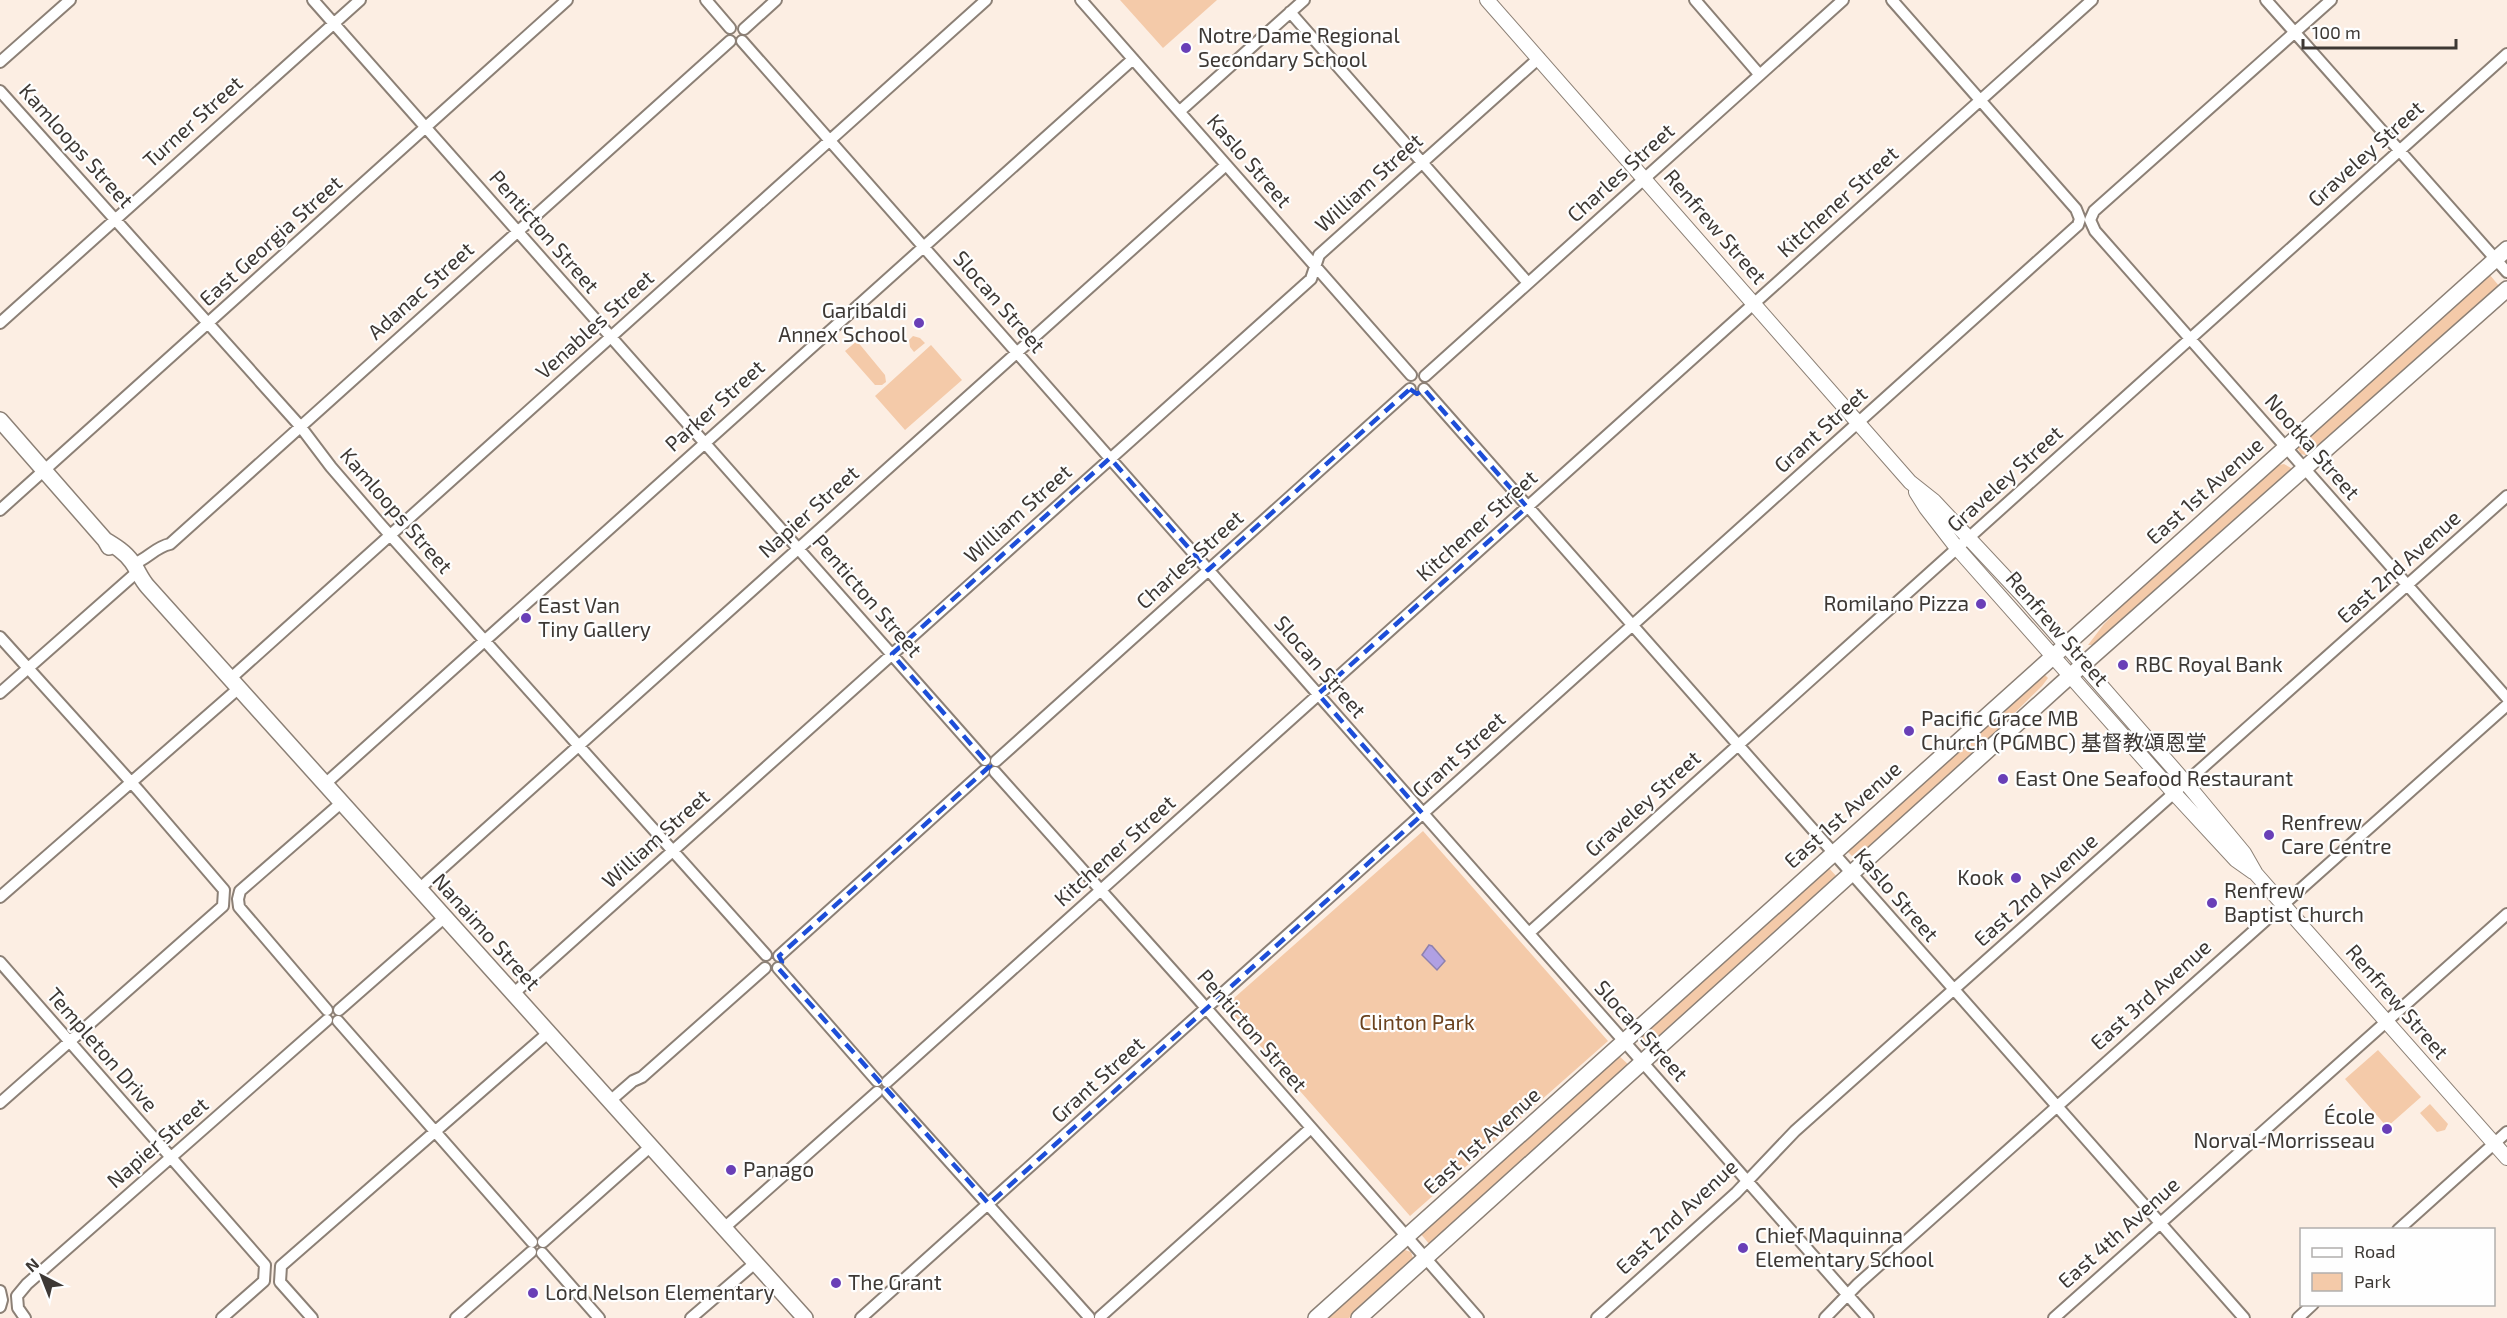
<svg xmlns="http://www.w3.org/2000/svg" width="2507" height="1318" viewBox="0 0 2507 1318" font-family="'Exo 2','Noto Sans SC',sans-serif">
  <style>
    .green { fill: #f4caa9 }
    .water { fill: #b0a0e3; stroke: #8e81ae; stroke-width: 1.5 }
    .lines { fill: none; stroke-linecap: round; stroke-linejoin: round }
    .minor-casing { stroke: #8c8076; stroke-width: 14 }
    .tertiary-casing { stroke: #8c8076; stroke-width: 16 }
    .secondary-casing { stroke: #8c8076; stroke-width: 18 }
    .minor { stroke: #fff; stroke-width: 10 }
    .tertiary { stroke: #fff; stroke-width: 14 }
    .secondary { stroke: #fff; stroke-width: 15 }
    .marked { fill: none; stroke: #1d4ed8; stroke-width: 4.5; stroke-dasharray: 12 8; stroke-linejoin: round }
    .poi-dot { fill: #693fb7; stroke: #fefefe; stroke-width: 2 }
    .labels { text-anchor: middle; stroke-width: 4.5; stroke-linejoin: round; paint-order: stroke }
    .poi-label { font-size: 21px; fill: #3d3834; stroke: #fefefe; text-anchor: start }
    .street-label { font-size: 21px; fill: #3d3834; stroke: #fefefe }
    .park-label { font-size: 21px; fill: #6a411d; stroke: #fefefe }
  </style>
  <rect width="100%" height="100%" fill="#fceee3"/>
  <path class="green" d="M1120,0h97l-54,48z
    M2489,274l11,13 -192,169 -7,-2 -3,-5 1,-5z
    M913,336l7,2 5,5 -11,9 -4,-5 -1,-7z
    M857,341l28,34 1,7 -4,3h-7l-30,-34z
    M931,345l31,35 -57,50 -30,-34z
    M2284,464l7,4v5l-180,161 -19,11h-4l16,-21 69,-69 101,-89z
    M2045,675l3,3 -6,8 -59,58 -124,113h-6l-8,-8 188,-168z
    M1423,831l185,210 -198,175 -185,-210z
    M1827,866l11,12 -190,171 -11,-12z
    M2378,1050l43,47 -34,30 -42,-48z
    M1617,1054l13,12 -200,179 -10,-12z
    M2430,1104l18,20 -3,6 -8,2 -17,-19z
    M1402,1249l9,3 2,6 -2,5 -62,55h-25z"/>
  <path class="water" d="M1429,945l3,1 13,15 -8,9 -15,-15z"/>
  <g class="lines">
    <defs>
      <path id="minor" d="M313,0l672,760
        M706,0l24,28
        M1081,0l330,375
        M1695,0l64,74
        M2266,0l241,272
        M2331,0l-237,211 -4,9 5,11 412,467
        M1290,12l238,271
        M744,29l32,-29
        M742,41l1126,1277
        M0,62l70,-62
        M0,91l300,335 31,41 50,58 385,430
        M1180,111l124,-111
        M0,323l360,-323
        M1425,376l418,-376
        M1424,389l820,929
        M0,510l567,-510
        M133,564c15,-5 22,-17 37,-20l560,-503
        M0,637l139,154 85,99 -1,16 -223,197
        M230,679l756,-679
        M0,693l136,-120
        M996,761l414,-372
        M995,772l204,228 279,318
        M325,784l808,-725
        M419,889l807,-724
        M0,897l239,-209
        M1529,933l978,-879
        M779,956l205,-185
        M0,962l265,303 -1,16 -42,37
        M778,968l99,113
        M513,994l798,-715 8,-24 220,-197
        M327,1010l-88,-103 -1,-8 2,-8 101,-88
        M339,1010l106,-93
        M338,1021l194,221
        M887,1082l1205,-1082
        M887,1092l202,225
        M610,1101l23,-20 9,-4 123,-109
        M724,1228l153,-136
        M2398,1230l109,-98
        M543,1242l108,-96
        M542,1253l57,65
        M0,1291l2,9 -2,7
        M1100,1317l211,-189
        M25,1318l-7,-10 -1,-12 10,-12 300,-264
        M312,1318l-32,-36 1,-16 267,-233
        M456,1318l75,-66
        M691,1318l64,-55
        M861,1318l1217,-1093 2,-6 -4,-10 -184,-209
        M1597,1318l139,-125 59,-62 712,-635
        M1825,1318l33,-34 649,-579
        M2054,1318l453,-404
        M2298,1318l15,-14"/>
      <path id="tertiary" d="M1487,0l423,482 24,19 88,94 164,188 58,70 12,21 251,284
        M1916,492l10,16 31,40 217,245 62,67 17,12"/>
      <path id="secondary" d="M0,420l105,120 4,7
        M105,540c10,6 20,12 27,22 6,8 8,16 16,25l657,731
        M1316,1318l1191,-1069
        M1359,1318l701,-633 447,-396"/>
    </defs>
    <use href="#minor" class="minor-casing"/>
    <use href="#tertiary" class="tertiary-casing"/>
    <use href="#secondary" class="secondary-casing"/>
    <use href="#minor" class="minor"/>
    <use href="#tertiary" class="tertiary"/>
    <use href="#secondary" class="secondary"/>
  </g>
  <path class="marked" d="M1410,389l7,5 7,-5 103,118 -209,187 105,120 -434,390 -211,-236 4,-6 -3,-6 211,-190 -98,-112 218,-196 98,112z"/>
  <g class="poi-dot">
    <circle cx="1186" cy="48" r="6"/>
    <circle cx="919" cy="323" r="6"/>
    <circle cx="1981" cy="604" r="6"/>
    <circle cx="526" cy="618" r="6"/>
    <circle cx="2123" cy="665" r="6"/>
    <circle cx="1909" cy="731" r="6"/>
    <circle cx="2003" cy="779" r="6"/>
    <circle cx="2269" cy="835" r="6"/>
    <circle cx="2016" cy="878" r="6"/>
    <circle cx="2212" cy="903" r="6"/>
    <circle cx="2387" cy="1129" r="6"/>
    <circle cx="731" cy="1170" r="6"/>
    <circle cx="1743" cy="1248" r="6"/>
    <circle cx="836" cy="1283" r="6"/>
    <circle cx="533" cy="1293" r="6"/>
  </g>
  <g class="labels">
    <g class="poi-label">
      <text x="1198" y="43">Notre Dame Regional<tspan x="1198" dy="24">Secondary School</tspan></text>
      <text x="907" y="318" text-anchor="end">Garibaldi<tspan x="907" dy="24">Annex School</tspan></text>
      <text x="1969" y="611" text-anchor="end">Romilano Pizza</text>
      <text x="538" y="613">East Van<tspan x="538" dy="24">Tiny Gallery</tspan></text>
      <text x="2135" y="672">RBC Royal Bank</text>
      <text x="1921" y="726">Pacific Grace MB<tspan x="1921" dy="24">Church (PGMBC) 基督教頌恩堂</tspan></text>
      <text x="2015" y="786">East One Seafood Restaurant</text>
      <text x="2281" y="830">Renfrew<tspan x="2281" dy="24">Care Centre</tspan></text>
      <text x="2004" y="885" text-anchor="end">Kook</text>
      <text x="2224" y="898">Renfrew<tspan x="2224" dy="24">Baptist Church</tspan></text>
      <text x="2375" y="1124" text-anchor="end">École<tspan x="2375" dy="24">Norval-Morrisseau</tspan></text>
      <text x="743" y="1177">Panago</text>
      <text x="1755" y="1243">Chief Maquinna<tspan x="1755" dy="24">Elementary School</tspan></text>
      <text x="848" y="1290">The Grant</text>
      <text x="545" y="1300">Lord Nelson Elementary</text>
    </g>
    <g class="street-label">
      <text transform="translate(193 122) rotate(-42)" y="7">Turner Street</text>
      <text transform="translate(76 146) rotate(48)" y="7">Kamloops Street</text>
      <text transform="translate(2366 154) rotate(-42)" y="7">Graveley Street</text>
      <text transform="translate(1249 161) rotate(49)" y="7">Kaslo Street</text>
      <text transform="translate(1621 173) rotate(-42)" y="7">Charles Street</text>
      <text transform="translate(1369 183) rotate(-42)" y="7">William Street</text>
      <text transform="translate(1838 202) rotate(-42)" y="7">Kitchener Street</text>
      <text transform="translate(1715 227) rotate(49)" y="7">Renfrew Street</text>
      <text transform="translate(544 232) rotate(49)" y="7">Penticton Street</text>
      <text transform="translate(271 241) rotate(-42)" y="7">East Georgia Street</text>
      <text transform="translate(421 291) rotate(-42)" y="7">Adanac Street</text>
      <text transform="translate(999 302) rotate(49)" y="7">Slocan Street</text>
      <text transform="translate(595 325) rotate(-42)" y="7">Venables Street</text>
      <text transform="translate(715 406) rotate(-42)" y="7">Parker Street</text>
      <text transform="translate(1821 430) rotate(-42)" y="7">Grant Street</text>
      <text transform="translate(2312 447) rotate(49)" y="7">Nootka Street</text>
      <text transform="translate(2005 479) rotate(-42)" y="7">Graveley Street</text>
      <text transform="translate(2205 491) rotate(-42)" y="7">East 1st Avenue</text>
      <text transform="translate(396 511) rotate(49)" y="7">Kamloops Street</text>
      <text transform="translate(809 512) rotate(-42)" y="7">Napier Street</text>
      <text transform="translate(1018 514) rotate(-42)" y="7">William Street</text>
      <text transform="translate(1477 526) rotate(-42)" y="7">Kitchener Street</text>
      <text transform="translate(1190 560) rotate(-42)" y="7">Charles Street</text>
      <text transform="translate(2399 567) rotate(-42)" y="7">East 2nd Avenue</text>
      <text transform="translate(867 596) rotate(49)" y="7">Penticton Street</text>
      <text transform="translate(2057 629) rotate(49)" y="7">Renfrew Street</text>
      <text transform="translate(1320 667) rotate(49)" y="7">Slocan Street</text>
      <text transform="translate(1459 755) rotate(-42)" y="7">Grant Street</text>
      <text transform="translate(1643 804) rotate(-42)" y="7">Graveley Street</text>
      <text transform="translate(1843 815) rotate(-42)" y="7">East 1st Avenue</text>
      <text transform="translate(656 839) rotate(-42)" y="7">William Street</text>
      <text transform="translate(1115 851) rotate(-42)" y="7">Kitchener Street</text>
      <text transform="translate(2036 890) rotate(-42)" y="7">East 2nd Avenue</text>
      <text transform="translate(1896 895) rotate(49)" y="7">Kaslo Street</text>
      <text transform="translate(486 932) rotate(48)" y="7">Nanaimo Street</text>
      <text transform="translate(2151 995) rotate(-42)" y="7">East 3rd Avenue</text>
      <text transform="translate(2397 1002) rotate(49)" y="7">Renfrew Street</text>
      <text transform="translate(1252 1031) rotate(49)" y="7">Penticton Street</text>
      <text transform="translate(1641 1031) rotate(48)" y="7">Slocan Street</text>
      <text transform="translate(102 1050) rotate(49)" y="7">Templeton Drive</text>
      <text transform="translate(1098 1080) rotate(-42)" y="7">Grant Street</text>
      <text transform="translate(1482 1141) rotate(-42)" y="7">East 1st Avenue</text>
      <text transform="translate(158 1143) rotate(-41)" y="7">Napier Street</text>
      <text transform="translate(1677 1217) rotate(-43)" y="7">East 2nd Avenue</text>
      <text transform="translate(2119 1233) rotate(-42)" y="7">East 4th Avenue</text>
    </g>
    <g class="park-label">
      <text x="1417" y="1030">Clinton Park</text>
    </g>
  </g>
  <rect x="2300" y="1228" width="195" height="78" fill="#fefefe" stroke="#b1afad" stroke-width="1.5"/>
  <rect x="2312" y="1248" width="30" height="9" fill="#ffffff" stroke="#b1afad" stroke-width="1.5"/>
  <text x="2354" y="1258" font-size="18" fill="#3d3834">Road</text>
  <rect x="2312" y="1273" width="30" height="18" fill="#f4caa9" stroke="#b1afad" stroke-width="1.5"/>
  <text x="2354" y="1288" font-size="18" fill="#3d3834">Park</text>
  <g transform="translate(42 1276) rotate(318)" stroke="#fefefe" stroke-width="4.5" paint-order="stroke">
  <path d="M0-4.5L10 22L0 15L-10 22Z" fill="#3d3834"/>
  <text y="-9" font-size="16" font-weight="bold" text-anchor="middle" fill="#3d3834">N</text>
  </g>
  <path d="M2303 39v9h153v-9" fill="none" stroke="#3d3834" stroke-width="3"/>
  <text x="2312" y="39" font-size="18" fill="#3d3834" stroke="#fefefe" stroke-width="4.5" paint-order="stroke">100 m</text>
</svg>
